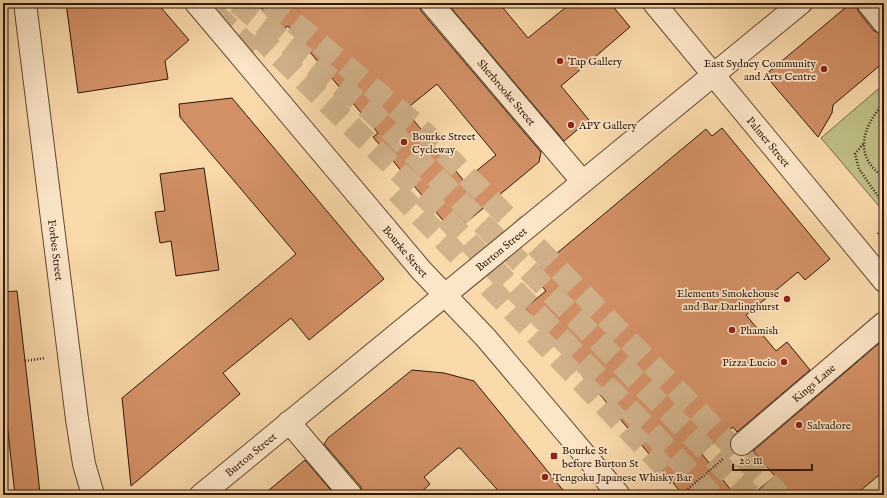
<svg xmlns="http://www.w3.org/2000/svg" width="887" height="498" viewBox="0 0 887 498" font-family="'IM FELL English',serif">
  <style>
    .green { fill: #c0bf87; stroke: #776b48 }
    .building { fill: #d39066; stroke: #2e1709; fill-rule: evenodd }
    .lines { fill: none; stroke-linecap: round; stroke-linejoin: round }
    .highway-tunnel { stroke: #d1b28b; stroke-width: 22; stroke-dasharray: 22 11; stroke-linecap: butt }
    .minor-casing { stroke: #614832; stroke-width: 24 }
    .path { stroke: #2e1709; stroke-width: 2.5; stroke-dasharray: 1 2; stroke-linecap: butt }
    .minor { stroke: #fce6c8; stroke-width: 22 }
    .poi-dot { fill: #8f2418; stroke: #fce6c8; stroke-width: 1.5 }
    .labels { text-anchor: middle; stroke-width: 3.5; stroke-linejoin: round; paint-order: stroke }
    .poi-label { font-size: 11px; fill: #2e1709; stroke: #fce6c8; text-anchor: start }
    .street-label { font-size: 11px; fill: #2e1709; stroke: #fce6c8 }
  </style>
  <rect width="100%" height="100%" fill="#fad9ab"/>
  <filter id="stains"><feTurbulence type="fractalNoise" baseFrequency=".005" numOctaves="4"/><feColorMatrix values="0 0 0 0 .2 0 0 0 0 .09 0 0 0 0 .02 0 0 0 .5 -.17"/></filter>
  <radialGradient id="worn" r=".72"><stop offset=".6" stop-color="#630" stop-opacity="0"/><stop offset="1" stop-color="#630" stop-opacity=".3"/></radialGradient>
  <path class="green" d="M884,84v128l-63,-74z"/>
  <path class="building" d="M66,3h91l32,37 -24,21 3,18 -90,14z
    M257,3h162l2,8 120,141 -2,10 -76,63 -17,-1 -73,-87 5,-4 -90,-107 -8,5zM437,84l59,71 -32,26 -59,-71z
    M447,3h52l29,35 43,-35h39l20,24 -69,59 28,34 -25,21z
    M851,3h5l2,8 16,20 10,4v27l-51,43 -1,8 -14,24 -53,-62z
    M232,98l152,181 -75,61 -18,-22 -68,55 17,21 -109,92 -9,-88 174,-144 -116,-137 -1,-13z
    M722,128l108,131 -25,21 -7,-8 -52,43 30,36 11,-9 23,28 -73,62 -4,-5 -32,26 34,42h-52l-95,-115 -1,1 -62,-73 21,-17 -14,-17 174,-145 6,7z
    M204,168l15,102 -43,6 -5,-35 -11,2 -5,-31 10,-1 -5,-37z
    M17,291l21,183 2,21h-25l-12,-108v-95z
    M884,339v132l-29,24h-103l23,-19 -22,-25z
    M412,370l32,3 30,8 93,114h-65l-42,-47h-2l-34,29 6,7 -12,11h-55l-2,-8 -37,-43 4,-6z
    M305,460l30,35h-72z"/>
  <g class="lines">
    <path class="highway-tunnel" d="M237,3l135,109 378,383
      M268,3l34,26 117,98 361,368
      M214,13l48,45
      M256,34l174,168 282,293
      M397,192l273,281"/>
    <defs>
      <g id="minor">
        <path id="s1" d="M25,3l52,416 7,45 9,31"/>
        <path id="s2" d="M196,3l225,267 65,68 133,157"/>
        <path id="s3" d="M431,3l151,178"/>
        <path id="s4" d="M654,3l230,278"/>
        <path d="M868,3l16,20"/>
        <path d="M289,422l62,73"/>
        <path id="s5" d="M742,444l142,-121"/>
        <path id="s6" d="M201,495l600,-492"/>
      </g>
    </defs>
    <use href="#minor" class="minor-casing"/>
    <path class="path" d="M884,103c-22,24 -31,54 0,74
      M863,144l-8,10 4,15 25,36
      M878,234l6,-7
      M25,361l20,-3
      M681,495l42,-36
      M877,495l7,-6"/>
    <use href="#minor" class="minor"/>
  </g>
  <g class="poi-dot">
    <circle cx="560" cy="61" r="4"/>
    <circle cx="824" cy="69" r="4"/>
    <circle cx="571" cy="125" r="4"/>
    <circle cx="404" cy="142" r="4"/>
    <circle cx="787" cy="299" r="4"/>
    <circle cx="732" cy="330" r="4"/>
    <circle cx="784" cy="362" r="4"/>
    <circle cx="799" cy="425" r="4"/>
    <rect x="550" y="452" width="8" height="8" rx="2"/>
    <circle cx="545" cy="477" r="4"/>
  </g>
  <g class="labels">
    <g class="poi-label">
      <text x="568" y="65">Tap Gallery</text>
      <text x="816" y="67" text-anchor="end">East Sydney Community<tspan x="816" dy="13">and Arts Centre</tspan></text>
      <text x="579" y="129">APY Gallery</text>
      <text x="412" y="140">Bourke Street<tspan x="412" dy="13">Cycleway</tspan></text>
      <text x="779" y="297" text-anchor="end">Elements Smokehouse<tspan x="779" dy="13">and Bar Darlinghurst</tspan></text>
      <text x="740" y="334">Phamish</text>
      <text x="776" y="366" text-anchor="end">Pizza Lucio</text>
      <text x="807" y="429">Salvadore</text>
      <text x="562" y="454">Bourke St<tspan x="562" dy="13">before Burton St</tspan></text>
      <text x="553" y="481">Tengoku Japanese Whisky Bar</text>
    </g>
    <g class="street-label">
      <text dy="4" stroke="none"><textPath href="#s3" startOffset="117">Sherbrooke Street</textPath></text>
      <text dy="4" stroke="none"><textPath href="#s4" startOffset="180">Palmer Street</textPath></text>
      <text dy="4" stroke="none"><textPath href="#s6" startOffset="388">Burton Street</textPath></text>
      <text dy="4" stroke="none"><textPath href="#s1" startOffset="249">Forbes Street</textPath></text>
      <text dy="4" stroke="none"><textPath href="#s2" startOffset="325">Bourke Street</textPath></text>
      <text dy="4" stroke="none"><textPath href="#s5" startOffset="94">Kings Lane</textPath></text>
      <text dy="4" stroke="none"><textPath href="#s6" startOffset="64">Burton Street</textPath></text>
    </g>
  </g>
  <rect width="887" height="498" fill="none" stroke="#fad9ab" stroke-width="16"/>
  <rect x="4" y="4" width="879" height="490" fill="none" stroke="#2e1709" stroke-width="2"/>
  <rect x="8" y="8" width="871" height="482" fill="none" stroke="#2e1709"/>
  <path d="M733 464v6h79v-6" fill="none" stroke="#2e1709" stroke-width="2"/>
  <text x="739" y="464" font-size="12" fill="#2e1709" stroke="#fce6c8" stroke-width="3" paint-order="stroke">20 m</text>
  <rect width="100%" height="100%" filter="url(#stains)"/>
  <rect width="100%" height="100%" fill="url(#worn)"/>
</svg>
